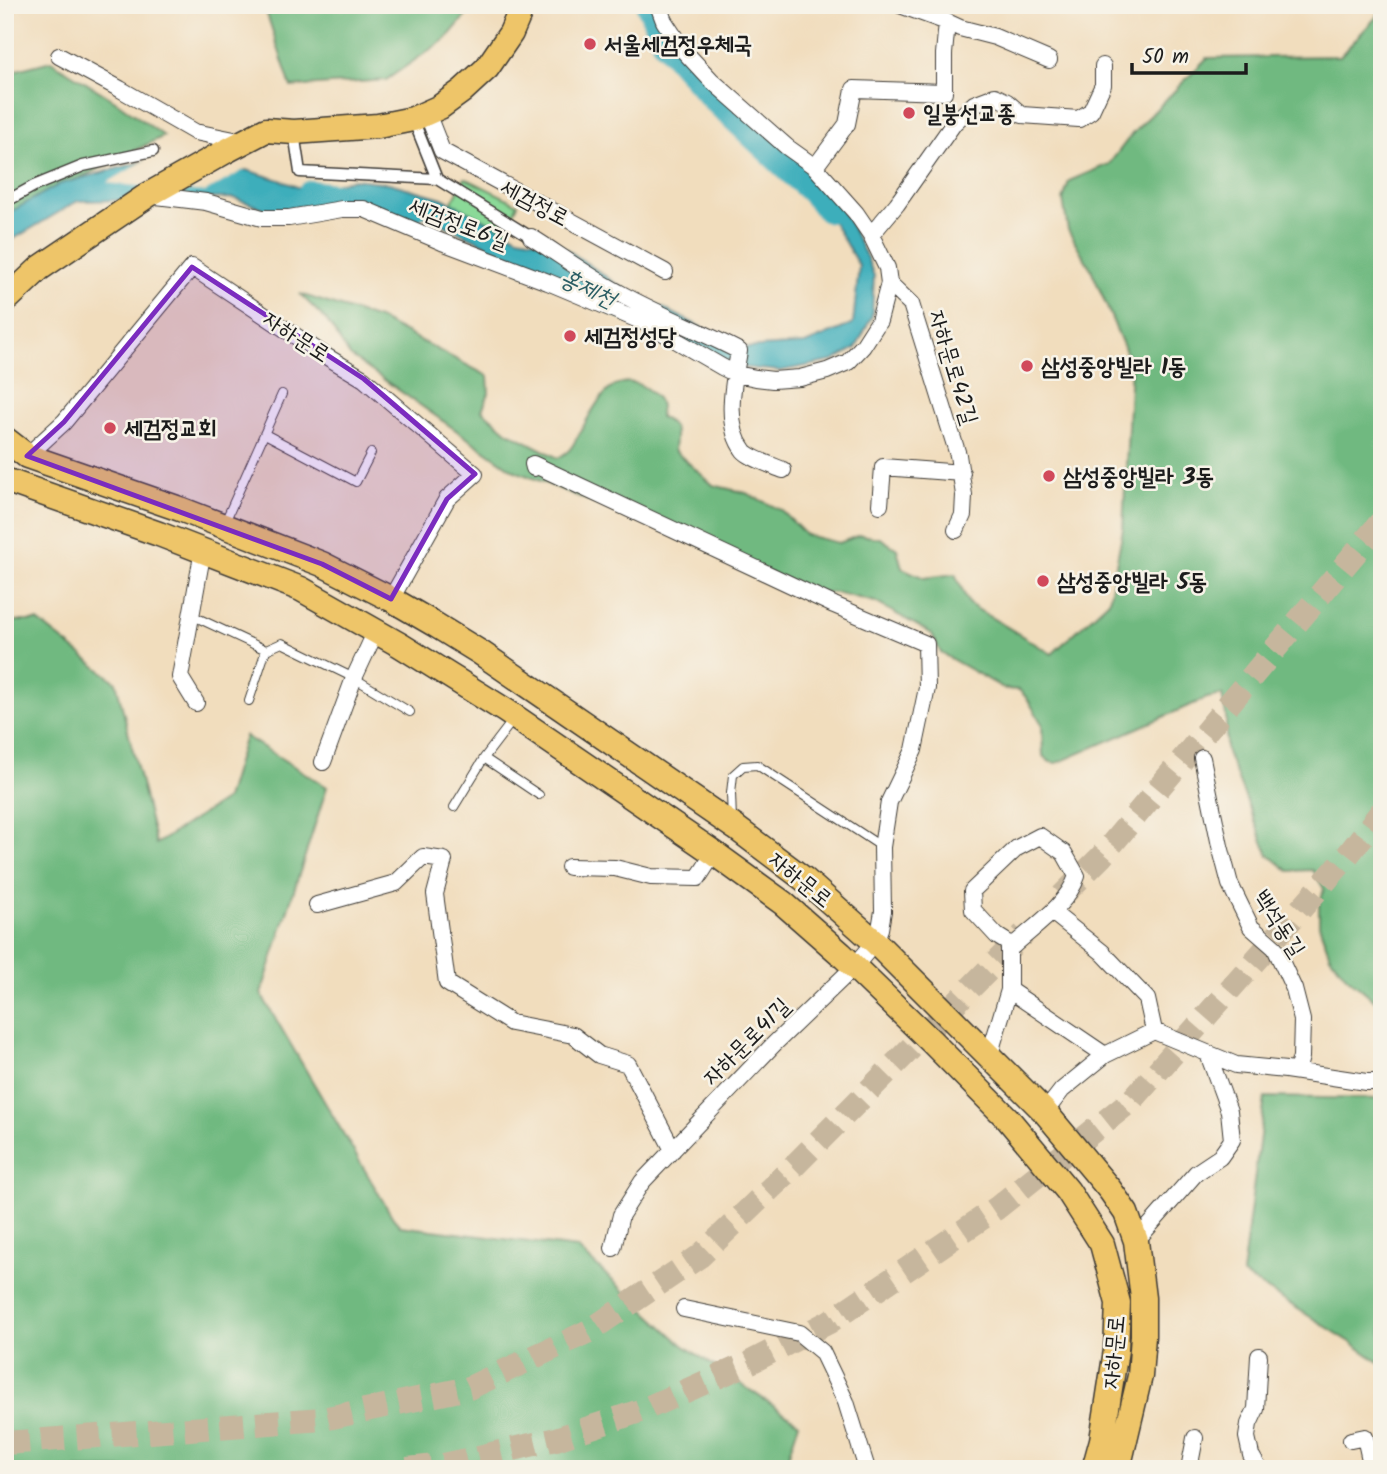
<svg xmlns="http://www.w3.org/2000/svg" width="1387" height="1474" viewBox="0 0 1387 1474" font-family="Kalam,'Poor Story',sans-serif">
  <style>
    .green { fill: #8bd998; stroke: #547a5a; stroke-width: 2 }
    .forest { fill: #70b980; stroke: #466a4e; stroke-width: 2 }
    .water { fill: #3eaebb; stroke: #2d656c; stroke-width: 2 }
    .pier { fill: #f1ddbd }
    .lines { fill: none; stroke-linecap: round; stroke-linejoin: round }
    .river { stroke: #3eaebb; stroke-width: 28 }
    .trunk-tunnel { stroke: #c6b69d; stroke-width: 24; stroke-dasharray: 24 12; stroke-linecap: butt }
    .service-casing { stroke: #3c3934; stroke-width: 10 }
    .pedestrian-casing { stroke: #3c3934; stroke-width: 13 }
    .minor-casing { stroke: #3c3934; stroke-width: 18 }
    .primary-casing { stroke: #3c3934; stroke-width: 27 }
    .service { stroke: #fff; stroke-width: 8 }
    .pedestrian { stroke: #fff; stroke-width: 10 }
    .minor { stroke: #fff; stroke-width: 16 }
    .primary { stroke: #eec569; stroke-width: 24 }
    .marked { fill: #7b2cbf; fill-opacity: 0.2; stroke: #7b2cbf; stroke-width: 5; stroke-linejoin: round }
    .poi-dot { fill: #d1495b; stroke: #f7f3e8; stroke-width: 2.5 }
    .labels { text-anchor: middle; stroke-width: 5; stroke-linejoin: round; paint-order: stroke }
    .poi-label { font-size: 23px; font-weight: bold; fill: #1c1c1c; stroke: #f7f3e8; text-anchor: start }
    .street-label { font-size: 23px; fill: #1c1c1c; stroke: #f7f3e8 }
    .water-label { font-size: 24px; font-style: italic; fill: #2b5e64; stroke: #f7f3e8 }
  </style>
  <rect width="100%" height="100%" fill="#f7f3e8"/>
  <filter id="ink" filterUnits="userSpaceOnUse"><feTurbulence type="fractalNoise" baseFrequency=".0143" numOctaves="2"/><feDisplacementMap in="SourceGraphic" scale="14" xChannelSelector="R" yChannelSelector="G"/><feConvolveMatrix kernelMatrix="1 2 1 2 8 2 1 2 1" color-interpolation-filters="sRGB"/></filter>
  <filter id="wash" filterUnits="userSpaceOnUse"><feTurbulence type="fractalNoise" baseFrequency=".00686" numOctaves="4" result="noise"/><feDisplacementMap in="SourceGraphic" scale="28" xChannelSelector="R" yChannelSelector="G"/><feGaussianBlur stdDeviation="1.57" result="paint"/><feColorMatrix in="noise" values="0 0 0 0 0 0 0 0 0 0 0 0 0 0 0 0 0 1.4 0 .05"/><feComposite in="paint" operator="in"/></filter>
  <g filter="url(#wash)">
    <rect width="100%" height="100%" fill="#f1ddbd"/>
    <path class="green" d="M465,178l53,26 -16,34 -55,-27z"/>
    <path class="forest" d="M264,5h211l-28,33 -61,42 -95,7z
      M1382,11v1005l-5,-14 -31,-26 -16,-20 -11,-31v-19l5,-17 -11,-19 -24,1 -21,-17 -42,-104v-35l-4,-20 -15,3 -150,65 -7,-1 -7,-6 -1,-32 -15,-26 -8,-8 -14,-1 -64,-36 -9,-19 -57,-32 -37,-9 -22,-1 -303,-122 -163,-114 -23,-35 -27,-27 81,26 107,56 1,17 -7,17 26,22 50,26c5,-3 10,-6 13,-10 17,-25 36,-86 76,-59 12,8 14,14 13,28 18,9 16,15 14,33l39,35 33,8 35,17 25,25 33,8 21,-8 20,3 17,11 5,19 22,10 31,-4 14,30 83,50 57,-53 14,-72 8,-165 -40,-95 -23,-39 -5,-30 6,-19 40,-17 23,-30 75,-76 133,-2z
      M51,61l66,41 47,34 -108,54 -51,28v-145z
      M5,621h33l78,61 40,162 70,-45 19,-63 82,51 -66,207 132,224 7,8 177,22 106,97 116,78 -15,46h-779z
      M1265,1097l117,2v265l-30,-21 -110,-69z"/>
    <path class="water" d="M642,5h18l29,47 117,113 40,51 21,42 7,18 -2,40 -16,32 -23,13 -53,10 -41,-4 -54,-25 -72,-43 -30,-16 -21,-19 -41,-3 -92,-43 -66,-21 -92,14 -37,-13 -156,3 -73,43v-29l55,-31 85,-23 101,9 34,10 27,11 47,-12 35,4 53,15 76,39 41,7 62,43 122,61 62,-4 48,-20 6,-58 -33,-56 -36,-44 -59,-58 -59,-49 -19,-28z"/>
    <path class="pier" d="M149,158l97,8 3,1 -44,25 -98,-9z"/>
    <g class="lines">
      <path class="river" d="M650,5l15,36 47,55 101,95 16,18
        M311,194c31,6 74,3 101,15
        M501,247l156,74"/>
    </g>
  </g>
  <g filter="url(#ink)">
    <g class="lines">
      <path class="trunk-tunnel" d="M1062,896l39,-39 281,-336
        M5,1443l318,-24 146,-31 120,-57 111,-75 95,-91 229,-231
        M407,1469l37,-4 112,-26 84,-28 109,-48 80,-41 168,-114 136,-109 211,-239 38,-49"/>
      <defs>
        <path id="service" d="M265,434l91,48 15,-29
          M225,522l57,-128
          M191,615l75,35 16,-7 72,35 56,34
          M249,701l17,-51
          M484,758l55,37
          M454,807l30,-49 29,-38
          M732,820l-1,-27 2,-18 10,-9 14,-1 125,82"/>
        <path id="pedestrian" d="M294,133l6,39 137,7 -24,-60
          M437,179l94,58
          M5,202l29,-16 49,-20 70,-15"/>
        <path id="minor" d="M900,5l47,17
          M59,56l61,33 75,43 49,10
          M427,113l15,38 223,121
          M815,167l32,-43 7,-35 90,3v-38l3,-32 13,6 35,9 54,23
          M148,195l58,7 56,16h27l53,-9h22l78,33 106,40 100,42 74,43 14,7 20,4 17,2 27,-2 27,-7 21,-9 15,-16 16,-25 10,-38 -2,-15 -16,-33 -15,-22 -41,-46 -28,-20 -76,-67 -28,-30 -19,-29 -6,-16
          M871,235l26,-31 57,-81 20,-19 21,-8 12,6 15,13 57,4 12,-8 12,-26v-19
          M531,237c29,18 57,39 87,55 39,22 81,38 121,59 -5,31 -16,73 5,100 6,7 30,15 39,19
          M889,283l22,21 47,151 6,40 -1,20 -7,15
          M27,456l37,-34 128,-155 132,88 40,24 111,95 -28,25 -56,100
          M534,468l-1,-4 301,141 92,39 1,44 -13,62 -25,52 -7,45 1,64 -3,18 -5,13 -21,25 -80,77 -132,138 -21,33 -8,33
          M880,505l3,-38 79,6
          M196,703l-16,-26 23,-127
          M1202,758l18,88 10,38 21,43 24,21 19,41 8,31 -1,37 -4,14
          M323,762l31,-84 22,-47
          M1040,836l24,17 13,23c-9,28 -42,50 -64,70l-16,-10 -24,-26 -1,-19 45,-43z
          M569,867l46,1 36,9 47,1 16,-25
          M317,905l79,-22 27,-26 21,3 -9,34 12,89 64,40 62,12 26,20 29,9 45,86
          M1052,912l50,40 45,47 7,32 82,34 50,5 80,12h16
          M1009,943v47l96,65 49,-24
          M990,1058l3,-15 16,-53
          M1045,1112l17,-22 43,-35
          M1136,1241l60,-68 24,-16 12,-17 -3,-29 -21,-57
          M684,1309l115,24 23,19 24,50 21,67
          M1351,1440l14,-3 7,32
          M1189,1469l6,-31
          M1259,1469l-8,-14 -4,-18 2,-13 7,-15 3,-53"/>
        <path id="primary" d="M5,301l35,-33 108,-73 78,-44 40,-21 28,2 84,-6 35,-7 27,-12 22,-16 25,-23 24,-35 12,-28
          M5,439l22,17 153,53 142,55 69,35 43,25 47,29 255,175 68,51 71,63 170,170 65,78 16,23 10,28 3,25 4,32v38l-3,40 -22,93
          M5,480l154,54 142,55 99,56 106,66 208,142 69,50 58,51 91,88 76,77 60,72 34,53 16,59 -2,47 -14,90 -8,29"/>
      </defs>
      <use href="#service" class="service-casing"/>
      <use href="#pedestrian" class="pedestrian-casing"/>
      <use href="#minor" class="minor-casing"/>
      <use href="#primary" class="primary-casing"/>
      <use href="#service" class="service"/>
      <use href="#pedestrian" class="pedestrian"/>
      <use href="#minor" class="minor"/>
      <use href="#primary" class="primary"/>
    </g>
  </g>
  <path class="marked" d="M192,267l172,112 111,95 -28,25 -56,100 -69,-35 -295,-108 37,-34z"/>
  <g class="poi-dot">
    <circle cx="590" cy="44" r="7"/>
    <circle cx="909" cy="113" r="7"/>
    <circle cx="570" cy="336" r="7"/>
    <circle cx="1027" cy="366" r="7"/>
    <circle cx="110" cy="428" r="7"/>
    <circle cx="1049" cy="476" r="7"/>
    <circle cx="1043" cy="581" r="7"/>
  </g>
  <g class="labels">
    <g class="poi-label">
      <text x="604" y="52">서울세검정우체국</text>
      <text x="923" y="121">일붕선교종</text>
      <text x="584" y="344">세검정성당</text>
      <text x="1041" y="374">삼성중앙빌라 1동</text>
      <text x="124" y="436">세검정교회</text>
      <text x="1063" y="484">삼성중앙빌라 3동</text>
      <text x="1057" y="589">삼성중앙빌라 5동</text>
    </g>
    <g class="street-label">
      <text transform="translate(535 202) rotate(28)" y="8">세검정로</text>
      <text transform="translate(459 223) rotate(21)" y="8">세검정로6길</text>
      <text transform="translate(297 336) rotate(33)" y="8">자하문로</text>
      <text transform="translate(954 367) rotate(73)" y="8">자하문로42길</text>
      <text transform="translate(801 879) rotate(39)" y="8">자하문로</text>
      <text transform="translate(1280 923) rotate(57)" y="8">백석동길</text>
      <text transform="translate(746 1041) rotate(-45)" y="8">자하문로41길</text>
      <text transform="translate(1113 1352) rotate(-85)" y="8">자하문로</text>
    </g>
    <g class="water-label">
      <text transform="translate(588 288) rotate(26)" y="8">홍제천</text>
    </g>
  </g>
  <rect width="1387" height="1474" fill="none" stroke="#f7f3e8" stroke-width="28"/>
  <path d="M1132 63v10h114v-10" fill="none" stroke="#1c1c1c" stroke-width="3.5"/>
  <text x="1142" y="63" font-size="21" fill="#1c1c1c" stroke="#f7f3e8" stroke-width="5" paint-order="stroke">50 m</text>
</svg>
